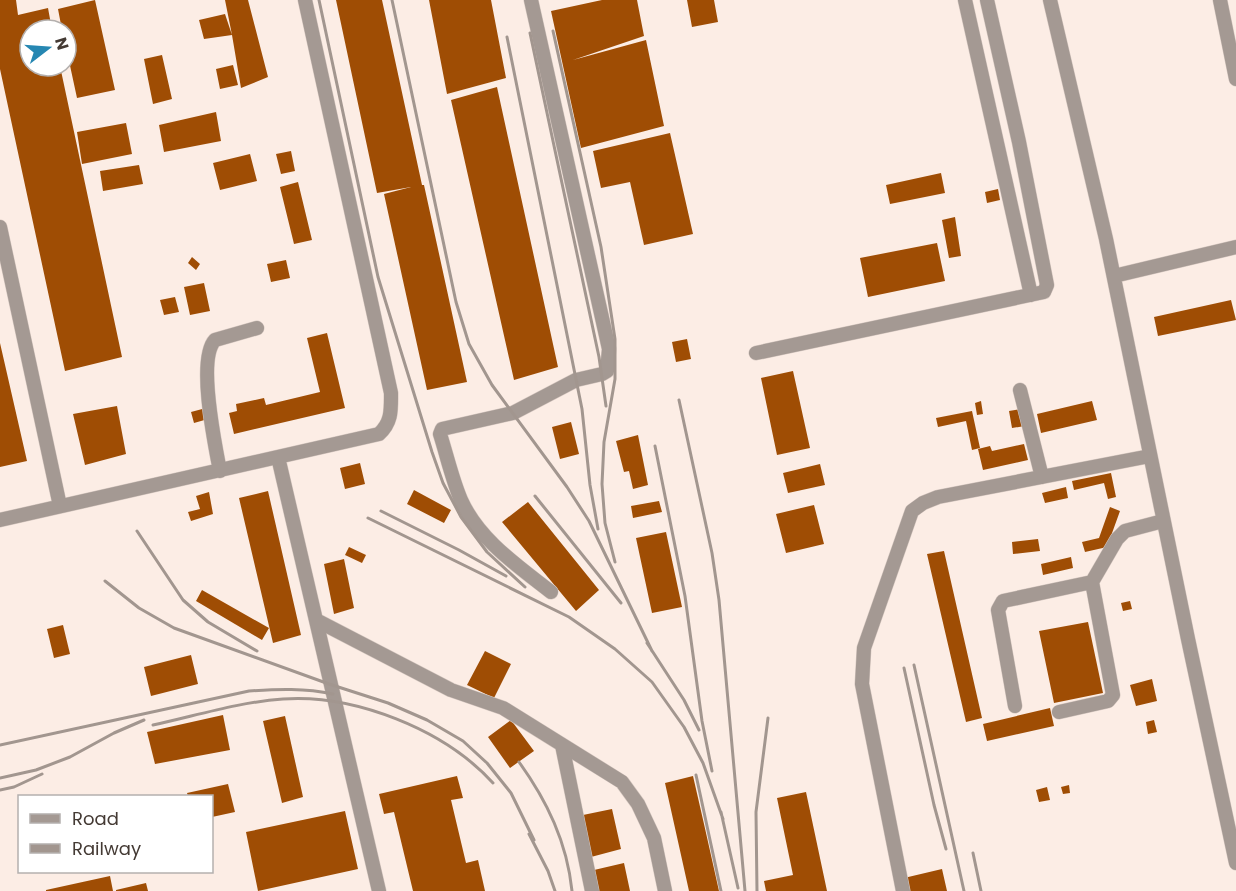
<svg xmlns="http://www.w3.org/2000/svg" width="1236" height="891" viewBox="0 0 1236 891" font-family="Poppins,sans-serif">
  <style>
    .building { fill: #9f4d04 }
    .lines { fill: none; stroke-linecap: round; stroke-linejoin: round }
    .minor-casing { stroke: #d7c9c2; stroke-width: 15 }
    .minor { stroke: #a49993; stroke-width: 14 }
    .rail { stroke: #a2968f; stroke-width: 3 }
  </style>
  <rect width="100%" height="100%" fill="#fcede5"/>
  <path class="building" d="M0,0h16l2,15 30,-7 4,22h-22v36h30l62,291 -57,14 -65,-302z
    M95,0l20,90 -38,8 -11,-51v-17h-4l-4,-21z
    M225,0h23l20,77 -27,11 -9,-53 -28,4 -5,-19 26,-6 7,21z
    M336,0h46l40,185h2l43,197 -40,8 -43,-196 27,-7 -34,6z
    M429,0h62l15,78 -59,16z
    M602,0h35l7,36 -71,24 73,-20 18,86 -83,22 -30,-137z
    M687,0h27l4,22 -26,5z
    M162,55l10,44 -19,5 -9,-45z
    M233,65l5,20 -18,4 -4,-20z
    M497,87l61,280 -44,13 -63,-280z
    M216,112l5,29 -57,11 -5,-27z
    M126,123l6,31 -50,10 -5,-32z
    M670,133l23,101 -49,11 -14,-63 -29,6 -8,-37z
    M291,151l4,20 -14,3 -5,-20z
    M250,154l7,27 -37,9 -7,-27z
    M139,165l4,19 -40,7 -3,-20z
    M941,173l4,20 -55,11 -4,-19z
    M298,182l14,58 -18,4 -14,-57z
    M998,189l2,11 -13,3 -2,-11z
    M955,217l6,39 -12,2 -7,-38z
    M937,243l8,38 -77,16 -8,-39z
    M192,257l8,7 -4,6 -8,-7z
    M286,260l4,18 -19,4 -4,-18z
    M204,283l6,28 -20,4 -6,-28z
    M175,297l4,15 -15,3 -4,-15z
    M1231,300l5,20 -78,16 -4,-19z
    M327,333l18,75 -111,26 -5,-21 8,-2 -1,-7 28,-6 2,7 54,-13 -13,-54z
    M687,339l4,20 -15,3 -4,-20z
    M0,343l27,118 -27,6z
    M793,371l17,77 -33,7 -16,-77z
    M981,401l2,13 -6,1 -2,-12z
    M1092,401l5,19 -56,13 -4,-19z
    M117,406l9,48 -41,11 -12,-51z
    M206,408l2,11 -14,4 -3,-11z
    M1021,409l4,17 -13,2 -3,-17z
    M972,411l8,37 -8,2 -6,-29 -28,6 -2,-9z
    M571,422l8,32 -19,5 -8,-32z
    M638,435l10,50 -15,4 -4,-18 -5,1 -8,-31z
    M1024,444l4,16 -45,10 -5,-21 12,-3 2,5z
    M360,463l5,21 -20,5 -5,-21z
    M820,464l5,21 -37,8 -5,-20z
    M1111,473l5,24 -8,2 -4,-16 -30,7 -2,-9z
    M1066,487l2,11 -23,5 -3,-10z
    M414,490l37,20 -7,13 -37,-19z
    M268,491l33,144 -28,8 -34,-145z
    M209,492l4,22 -22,7 -3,-9 12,-3 -4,-13z
    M659,501l3,11 -29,6 -2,-12z
    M528,502l71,88 -23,21 -74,-89z
    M814,505l10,39 -38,9 -10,-39z
    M1110,507l10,4 -13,36 -22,5 -3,-10 17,-4z
    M666,532l16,75 -30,6 -16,-75z
    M1038,539l2,12 -27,3 -1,-12z
    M349,547l17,8 -4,8 -17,-8z
    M944,551l38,167 -16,4 -39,-168z
    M1071,557l2,11 -30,7 -2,-11z
    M344,559l10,49 -20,6 -10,-50z
    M202,590l67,38 -7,12 -66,-39z
    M1130,601l2,8 -9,2 -2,-8z
    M1088,622l15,71 -49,10 -15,-72z
    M63,625l7,29 -16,4 -7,-29z
    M485,651l26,13 -17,34 -27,-13z
    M191,655l7,29 -47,12 -7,-29z
    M1152,679l5,22 -21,5 -6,-21z
    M1050,708l4,18 -67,15 -4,-17z
    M223,715l7,35 -75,14 -8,-32z
    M285,716l18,81 -21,6 -19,-82z
    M511,720l23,31 -24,17 -22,-31z
    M1154,720l3,12 -9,2 -2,-12z
    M457,776l6,22 -12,2 15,63 12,-3 7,31h-72l-19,-79 -10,2 -5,-20z
    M693,776l11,48 15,67h-30l-24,-108z
    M228,784l7,28 -23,5v-21h-24l-1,-3z
    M1069,785l1,8 -7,1 -2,-7z
    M1047,787l3,13 -11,2 -3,-12z
    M806,792l21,99h-61l-2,-10 29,-6 -16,-77z
    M612,809l9,40 -30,8 -8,-42z
    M345,811l13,58 -100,22 -12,-59z
    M624,863l6,28h-32l-4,-21z
    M942,869l5,22h-40l-3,-13z
    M110,876l3,15h-67v-1z
    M146,883l2,8h-32v-1z"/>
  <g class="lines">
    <defs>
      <path id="minor" d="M531,0l78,349 -2,22 -5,3 -26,6 -63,33 -71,16 -2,5c7,22 12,45 21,66 18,40 57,66 90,92
        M965,0l66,295
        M1050,0l56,239 82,400 48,224
        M1220,0l16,79
        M0,227l60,279
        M1114,276l122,-29
        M756,353l288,-61 3,-7 -28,-143 -32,-142
        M1020,390l22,87
        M278,457l101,434
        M220,471c-5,-26 -23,-112 -5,-131l42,-12
        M0,520l379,-86c13,-12 12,-24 12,-41l-86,-393
        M316,620l135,70 52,18 119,74 16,22 16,34 11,53
        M1015,706l-17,-96 5,-9 89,-19
        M1059,712l49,-11 5,-6 -21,-113 25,-43 8,-8 38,-10
        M562,745l30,146
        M903,891l-41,-207 2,-36 48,-137 11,-8 15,-6 212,-41"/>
    </defs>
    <use href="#minor" class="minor-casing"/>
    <use href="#minor" class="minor"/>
    <path class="rail" d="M319,0l59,277 54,175 11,31 18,34 26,35 38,35
      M392,0l64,302 13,42 23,41 75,102 22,34 63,130
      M553,31l48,216 14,92v40l-11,63 -2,42 3,39 10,39
      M530,33l69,324 7,49
      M507,37l75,372 8,76 8,44
      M679,400l33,153 7,47 26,291
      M655,446l30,150 17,125 10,50
      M535,496l86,107
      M381,511l78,39 47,26
      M368,518l201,99 46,32 37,33 32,45 19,36 20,56
      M137,531l46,69 25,22 49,29
      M105,581l34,27 35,20 155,56 59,19 39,17 36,21 24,22 24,30 23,47
      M647,643l37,57 15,30
      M914,665l50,226
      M904,668l30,137 12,44
      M153,725c42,-9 86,-23 130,-26 71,-5 161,30 210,84
      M0,745l249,-54c29,-2 56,-3 84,3
      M519,762c28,39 48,80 53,129
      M696,775l25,116
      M0,778l36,-8 34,-13 44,-24 30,-13
      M0,790l14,-3 28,-13
      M721,812l17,76
      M529,834l19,37 7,20
      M973,853l8,38
      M757,891l-1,-79 12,-94"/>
  </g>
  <rect x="18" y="795" width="195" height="78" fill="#ffffff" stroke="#b4b0ae" stroke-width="1.5"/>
  <rect x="30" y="814" width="30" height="9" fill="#a49993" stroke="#b4b0ae" stroke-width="1.5"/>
  <text x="72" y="825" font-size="18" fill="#443a34">Road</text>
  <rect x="30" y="844" width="30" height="9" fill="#a2968f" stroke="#b4b0ae" stroke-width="1.5"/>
  <text x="72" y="855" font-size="18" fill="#443a34">Railway</text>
  <g transform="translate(48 48) rotate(73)"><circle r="28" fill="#ffffff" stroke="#b4b0ae" stroke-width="1.5"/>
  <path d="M0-4.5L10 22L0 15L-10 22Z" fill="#2687b2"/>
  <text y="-9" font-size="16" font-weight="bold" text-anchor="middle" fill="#443a34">N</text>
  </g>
</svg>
